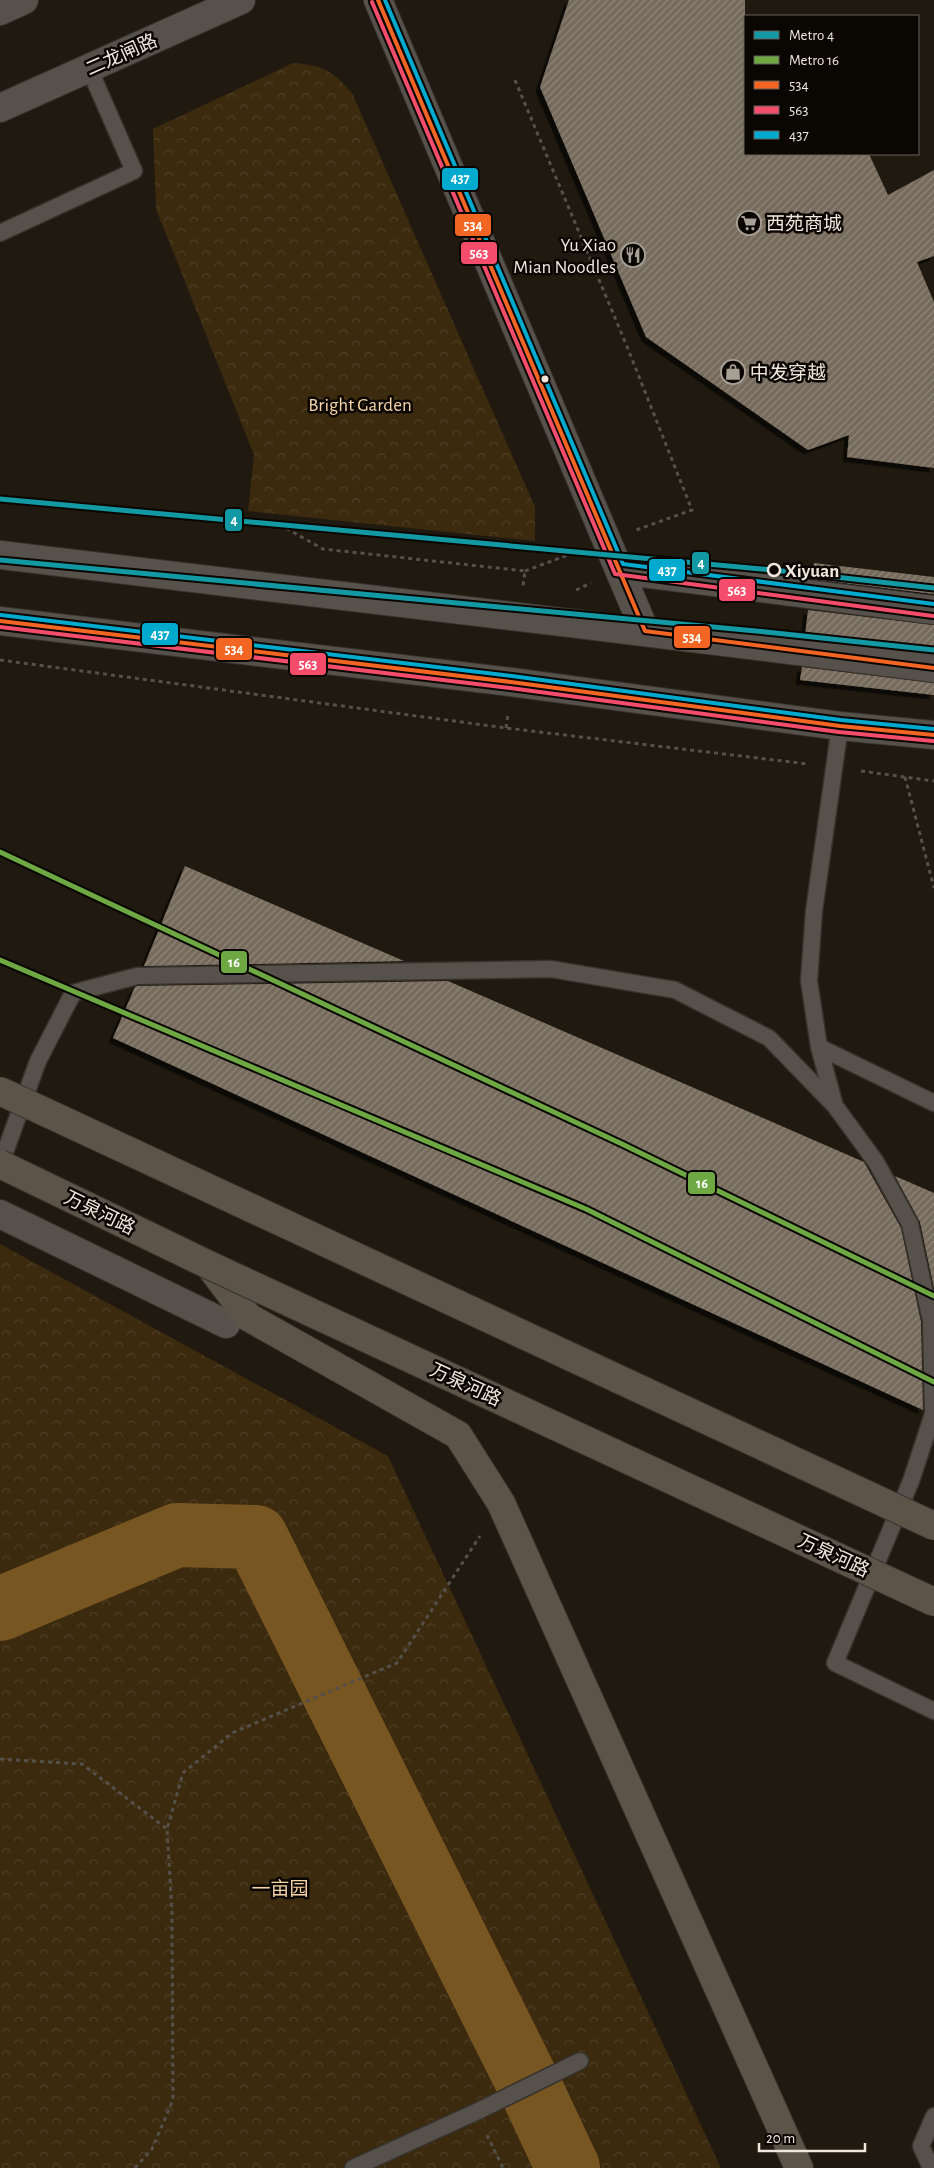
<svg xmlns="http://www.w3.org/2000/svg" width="934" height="2168" viewBox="0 0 934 2168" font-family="'Alegreya Sans','Noto Sans SC',sans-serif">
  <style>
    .forest { fill: url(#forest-crowns) }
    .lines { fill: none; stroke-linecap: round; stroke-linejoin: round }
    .river { stroke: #785621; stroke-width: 64 }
    .building { fill: url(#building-hatch); filter: url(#shadow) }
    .service-casing { stroke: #36322c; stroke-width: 19 }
    .tertiary-casing { stroke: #36322c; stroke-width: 30 }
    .secondary-casing { stroke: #36322c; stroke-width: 30 }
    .trunk-casing { stroke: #36322c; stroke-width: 30 }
    .path { stroke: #55504a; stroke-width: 3; stroke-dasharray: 4 4; stroke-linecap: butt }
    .service { stroke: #56514a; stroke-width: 16 }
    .tertiary { stroke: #56514a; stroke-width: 28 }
    .secondary { stroke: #56514a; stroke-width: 28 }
    .trunk { stroke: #5c5448; stroke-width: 28 }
    .trunk-bridge-casing { stroke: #36322c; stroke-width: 30; stroke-linecap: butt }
    .trunk-bridge { stroke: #5c5448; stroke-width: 28 }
    .bus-1-casing { stroke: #0a0602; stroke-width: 8 }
    .bus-2-casing { stroke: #0a0602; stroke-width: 8 }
    .bus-3-casing { stroke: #0a0602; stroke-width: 8 }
    .bus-1 { stroke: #f26522; stroke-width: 4 }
    .bus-2 { stroke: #f44d6c; stroke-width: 4 }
    .bus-3 { stroke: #00a9ce; stroke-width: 4 }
    .metro-1-casing { stroke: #0a0602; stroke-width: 9 }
    .metro-2-casing { stroke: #0a0602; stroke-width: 9 }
    .metro-1 { stroke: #1399a4; stroke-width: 5 }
    .metro-2 { stroke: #6da843; stroke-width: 5 }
    .bus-dot { fill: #f0e8dd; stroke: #0a0602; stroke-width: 2 }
    .stop-dot { fill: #0a0602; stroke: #f0e8dd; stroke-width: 2.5 }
    .labels { text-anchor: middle; stroke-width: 5; stroke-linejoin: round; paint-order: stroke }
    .street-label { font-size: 19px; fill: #f0e8dd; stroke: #0a0602 }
    .poi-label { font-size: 19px; fill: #f0e8dd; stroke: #0a0602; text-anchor: start }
    .park-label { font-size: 19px; fill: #f7d4a7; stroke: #0a0602 }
    .stop-label { font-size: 19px; font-weight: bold; fill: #f0e8dd; stroke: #0a0602; text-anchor: start }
    .line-badge { stroke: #0a0602; stroke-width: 2 }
    .badge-label { font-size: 14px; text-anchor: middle; font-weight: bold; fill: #fff }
  </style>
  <defs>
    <pattern id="forest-crowns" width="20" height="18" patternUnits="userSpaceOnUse" patternTransform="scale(1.25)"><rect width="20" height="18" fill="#3c2a0f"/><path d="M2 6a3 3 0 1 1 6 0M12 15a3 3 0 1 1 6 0" fill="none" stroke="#4f3f26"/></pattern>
    <pattern id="building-hatch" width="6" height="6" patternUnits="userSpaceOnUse" patternTransform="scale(1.25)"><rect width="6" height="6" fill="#756a5b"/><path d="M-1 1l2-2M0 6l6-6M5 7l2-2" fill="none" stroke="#90867a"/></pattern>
    <filter id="shadow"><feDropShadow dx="-4.5" dy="4.5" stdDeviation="0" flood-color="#0009"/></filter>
  </defs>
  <rect width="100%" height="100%" fill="#1f190f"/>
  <path class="forest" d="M293,63c31,2 39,8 59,30l183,414v34l-287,-30 6,-56 -98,-246 -3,-80z
    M0,1244l388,212 333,712h-721z"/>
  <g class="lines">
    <path class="river" d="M0,1609l177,-74 79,2 276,554 36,77"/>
  </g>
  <path class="building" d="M569,0h176v154h124l19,41 46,-25v86l-17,6 17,40v166l-87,-11 2,-22 -41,15 -162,-113 -106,-250z
    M814,563l120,14v17l-122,-15z
    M808,610l126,15v27l-129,-16z
    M802,667l132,16v12l-134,-15z
    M185,866l219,95 -260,5z
    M448,981l416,181 37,66 20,94 2,88 -810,-372 22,-51 3,-1z
    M895,1176l39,17v95l-14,-66z"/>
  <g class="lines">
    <defs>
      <path id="service" d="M0,233l134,-62 -45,-103
        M840,726l-26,185 -5,70 10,66 16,59 41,56 34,62 21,97 2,93 -22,67 -76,182 99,48
        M819,1047l115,56
        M0,1166l38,-105 35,-68 64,-17 414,-7 124,21 94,48 64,66
        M353,2168l123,-56 104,-51
        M931,2168l-10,-22 13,-30"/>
      <path id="tertiary" d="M378,0l267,631
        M0,11l24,-11
        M619,570l315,40
        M0,1214l226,110"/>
      <path id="secondary" d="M0,108l241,-108
        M0,555c311,38 623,73 934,113
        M0,621l511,61 329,44 94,9"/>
      <path id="trunk" d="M209,1265l39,52 210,118 43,68 298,665"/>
    </defs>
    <use href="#service" class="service-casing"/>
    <use href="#tertiary" class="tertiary-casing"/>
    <use href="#secondary" class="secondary-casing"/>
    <use href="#trunk" class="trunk-casing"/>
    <path class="path" d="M515,80l111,264 66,166 -56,20
      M0,499l282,27 41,23 202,22 -2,15
      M525,571l51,-19
      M576,590l15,-7
      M0,660l506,68 302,36
      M506,728l2,-14
      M861,771l73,10
      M905,777l29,111
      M0,1759l82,5 85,65
      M487,2135l16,33
      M135,2168l17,-19 21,-49 -1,-187 -5,-84 16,-56 49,-40 165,-70 83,-127"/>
    <use href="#service" class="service"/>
    <use href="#tertiary" class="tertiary"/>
    <use href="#secondary" class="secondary"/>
    <use href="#trunk" class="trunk"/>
    <defs>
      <path id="trunk-bridge" d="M0,1091l934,435
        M0,1164l209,101 725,337"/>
    </defs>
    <use href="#trunk-bridge" class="trunk-bridge-casing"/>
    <use href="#trunk-bridge" class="trunk-bridge"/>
    <defs>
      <path id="bus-1" d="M378,0l267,631 289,37
        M0,621l511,61 329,44 94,9"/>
      <path id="bus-2" d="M372,2l243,572 318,42
        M0,627l510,61 329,44 94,9"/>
      <path id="bus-3" d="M385,0l238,564 311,40
        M1,615l511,61 329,44 93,9"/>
    </defs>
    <use href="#bus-1" class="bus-1-casing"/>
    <use href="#bus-2" class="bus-2-casing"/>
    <use href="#bus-3" class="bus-3-casing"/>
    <use href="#bus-1" class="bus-1"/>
    <use href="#bus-2" class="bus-2"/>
    <use href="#bus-3" class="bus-3"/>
    <defs>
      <path id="metro-1" d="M0,499l773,71 161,18
        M0,560l766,72 168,18"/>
      <path id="metro-2" d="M0,852l622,292 312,152
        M0,960l586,249 348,173"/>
    </defs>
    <use href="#metro-1" class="metro-1-casing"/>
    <use href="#metro-2" class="metro-2-casing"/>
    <use href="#metro-1" class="metro-1"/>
    <use href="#metro-2" class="metro-2"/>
  </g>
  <defs>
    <symbol id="supermarket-ring" viewBox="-11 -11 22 22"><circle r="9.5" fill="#0a0602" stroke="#a7a095" stroke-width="1.5"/><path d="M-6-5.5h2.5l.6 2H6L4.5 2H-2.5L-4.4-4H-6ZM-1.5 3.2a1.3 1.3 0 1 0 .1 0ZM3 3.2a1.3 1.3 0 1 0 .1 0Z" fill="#a7a095"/></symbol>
    <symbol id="restaurant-ring" viewBox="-11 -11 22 22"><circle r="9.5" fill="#0a0602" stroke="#a7a095" stroke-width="1.5"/><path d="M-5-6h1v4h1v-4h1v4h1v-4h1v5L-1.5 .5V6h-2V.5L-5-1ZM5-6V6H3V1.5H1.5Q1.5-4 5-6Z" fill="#a7a095"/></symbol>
    <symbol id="shop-ring" viewBox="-11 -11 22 22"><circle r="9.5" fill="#0a0602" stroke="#a7a095" stroke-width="1.5"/><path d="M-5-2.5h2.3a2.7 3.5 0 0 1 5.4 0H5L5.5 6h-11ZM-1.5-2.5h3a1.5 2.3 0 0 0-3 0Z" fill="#a7a095"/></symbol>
  </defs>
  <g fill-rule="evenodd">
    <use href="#supermarket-ring" x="735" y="209" width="28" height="28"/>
    <use href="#restaurant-ring" x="619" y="241" width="28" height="28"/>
    <use href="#shop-ring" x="719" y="358" width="28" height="28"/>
  </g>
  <circle class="bus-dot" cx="545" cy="379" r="4.5"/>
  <circle class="stop-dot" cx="774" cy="570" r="6"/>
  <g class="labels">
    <g class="street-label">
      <text transform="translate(121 54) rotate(-24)" y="7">二龙闸路</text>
      <text transform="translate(100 1212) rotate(26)" y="7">万泉河路</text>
      <text transform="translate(466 1384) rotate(25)" y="7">万泉河路</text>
      <text transform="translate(834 1555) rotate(25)" y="7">万泉河路</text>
    </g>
    <g class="poi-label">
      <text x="766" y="230">西苑商城</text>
      <text x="616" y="251" text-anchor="end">Yu Xiao<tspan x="616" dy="22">Mian Noodles</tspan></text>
      <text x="750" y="379">中发穿越</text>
    </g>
    <g class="park-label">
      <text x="360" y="411">Bright Garden</text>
      <text x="280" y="1895">一亩园</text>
    </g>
    <g class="stop-label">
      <text x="785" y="577">Xiyuan</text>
    </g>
  </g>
  <g class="line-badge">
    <rect x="441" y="167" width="38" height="24" rx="5" fill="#00a9ce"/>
    <rect x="454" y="213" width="38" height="24" rx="5" fill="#f26522"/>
    <rect x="460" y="241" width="38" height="24" rx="5" fill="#f44d6c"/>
    <rect x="224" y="508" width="19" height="24" rx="5" fill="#1399a4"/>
    <rect x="691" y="551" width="19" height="24" rx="5" fill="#1399a4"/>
    <rect x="648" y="558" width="38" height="24" rx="5" fill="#00a9ce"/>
    <rect x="718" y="578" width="38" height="24" rx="5" fill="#f44d6c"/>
    <rect x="141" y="622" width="38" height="24" rx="5" fill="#00a9ce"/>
    <rect x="673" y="625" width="38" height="24" rx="5" fill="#f26522"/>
    <rect x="215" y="637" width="38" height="24" rx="5" fill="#f26522"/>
    <rect x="289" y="652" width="38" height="24" rx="5" fill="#f44d6c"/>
    <rect x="220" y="950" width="28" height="24" rx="5" fill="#6da843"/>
    <rect x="687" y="1171" width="29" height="24" rx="5" fill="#6da843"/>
  </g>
  <g class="badge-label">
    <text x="460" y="183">437</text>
    <text x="473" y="230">534</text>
    <text x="479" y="258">563</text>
    <text x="234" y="525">4</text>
    <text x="701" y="568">4</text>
    <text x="667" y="575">437</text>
    <text x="737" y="595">563</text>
    <text x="160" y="639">437</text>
    <text x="692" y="642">534</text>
    <text x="234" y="654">534</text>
    <text x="308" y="669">563</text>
    <text x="234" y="967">16</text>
    <text x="702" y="1188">16</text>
  </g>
  <rect x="744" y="15" width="175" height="140" fill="#0a0602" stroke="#66605a"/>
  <rect x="754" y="31" width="25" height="8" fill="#1399a4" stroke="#66605a"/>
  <text x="789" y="40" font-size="15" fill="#f0e8dd">Metro 4</text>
  <rect x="754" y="56" width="25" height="8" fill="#6da843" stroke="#66605a"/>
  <text x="789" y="65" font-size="15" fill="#f0e8dd">Metro 16</text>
  <rect x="754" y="81" width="25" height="8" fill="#f26522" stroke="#66605a"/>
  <text x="789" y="90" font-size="15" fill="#f0e8dd">534</text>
  <rect x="754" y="106" width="25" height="8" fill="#f44d6c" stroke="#66605a"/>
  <text x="789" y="115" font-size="15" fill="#f0e8dd">563</text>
  <rect x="754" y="131" width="25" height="8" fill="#00a9ce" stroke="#66605a"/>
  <text x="789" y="140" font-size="15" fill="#f0e8dd">437</text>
  <path d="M759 2143v8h106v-8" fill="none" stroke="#f0e8dd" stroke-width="2.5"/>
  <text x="766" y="2143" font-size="15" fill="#f0e8dd" stroke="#0a0602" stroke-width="4" paint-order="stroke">20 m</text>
</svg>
